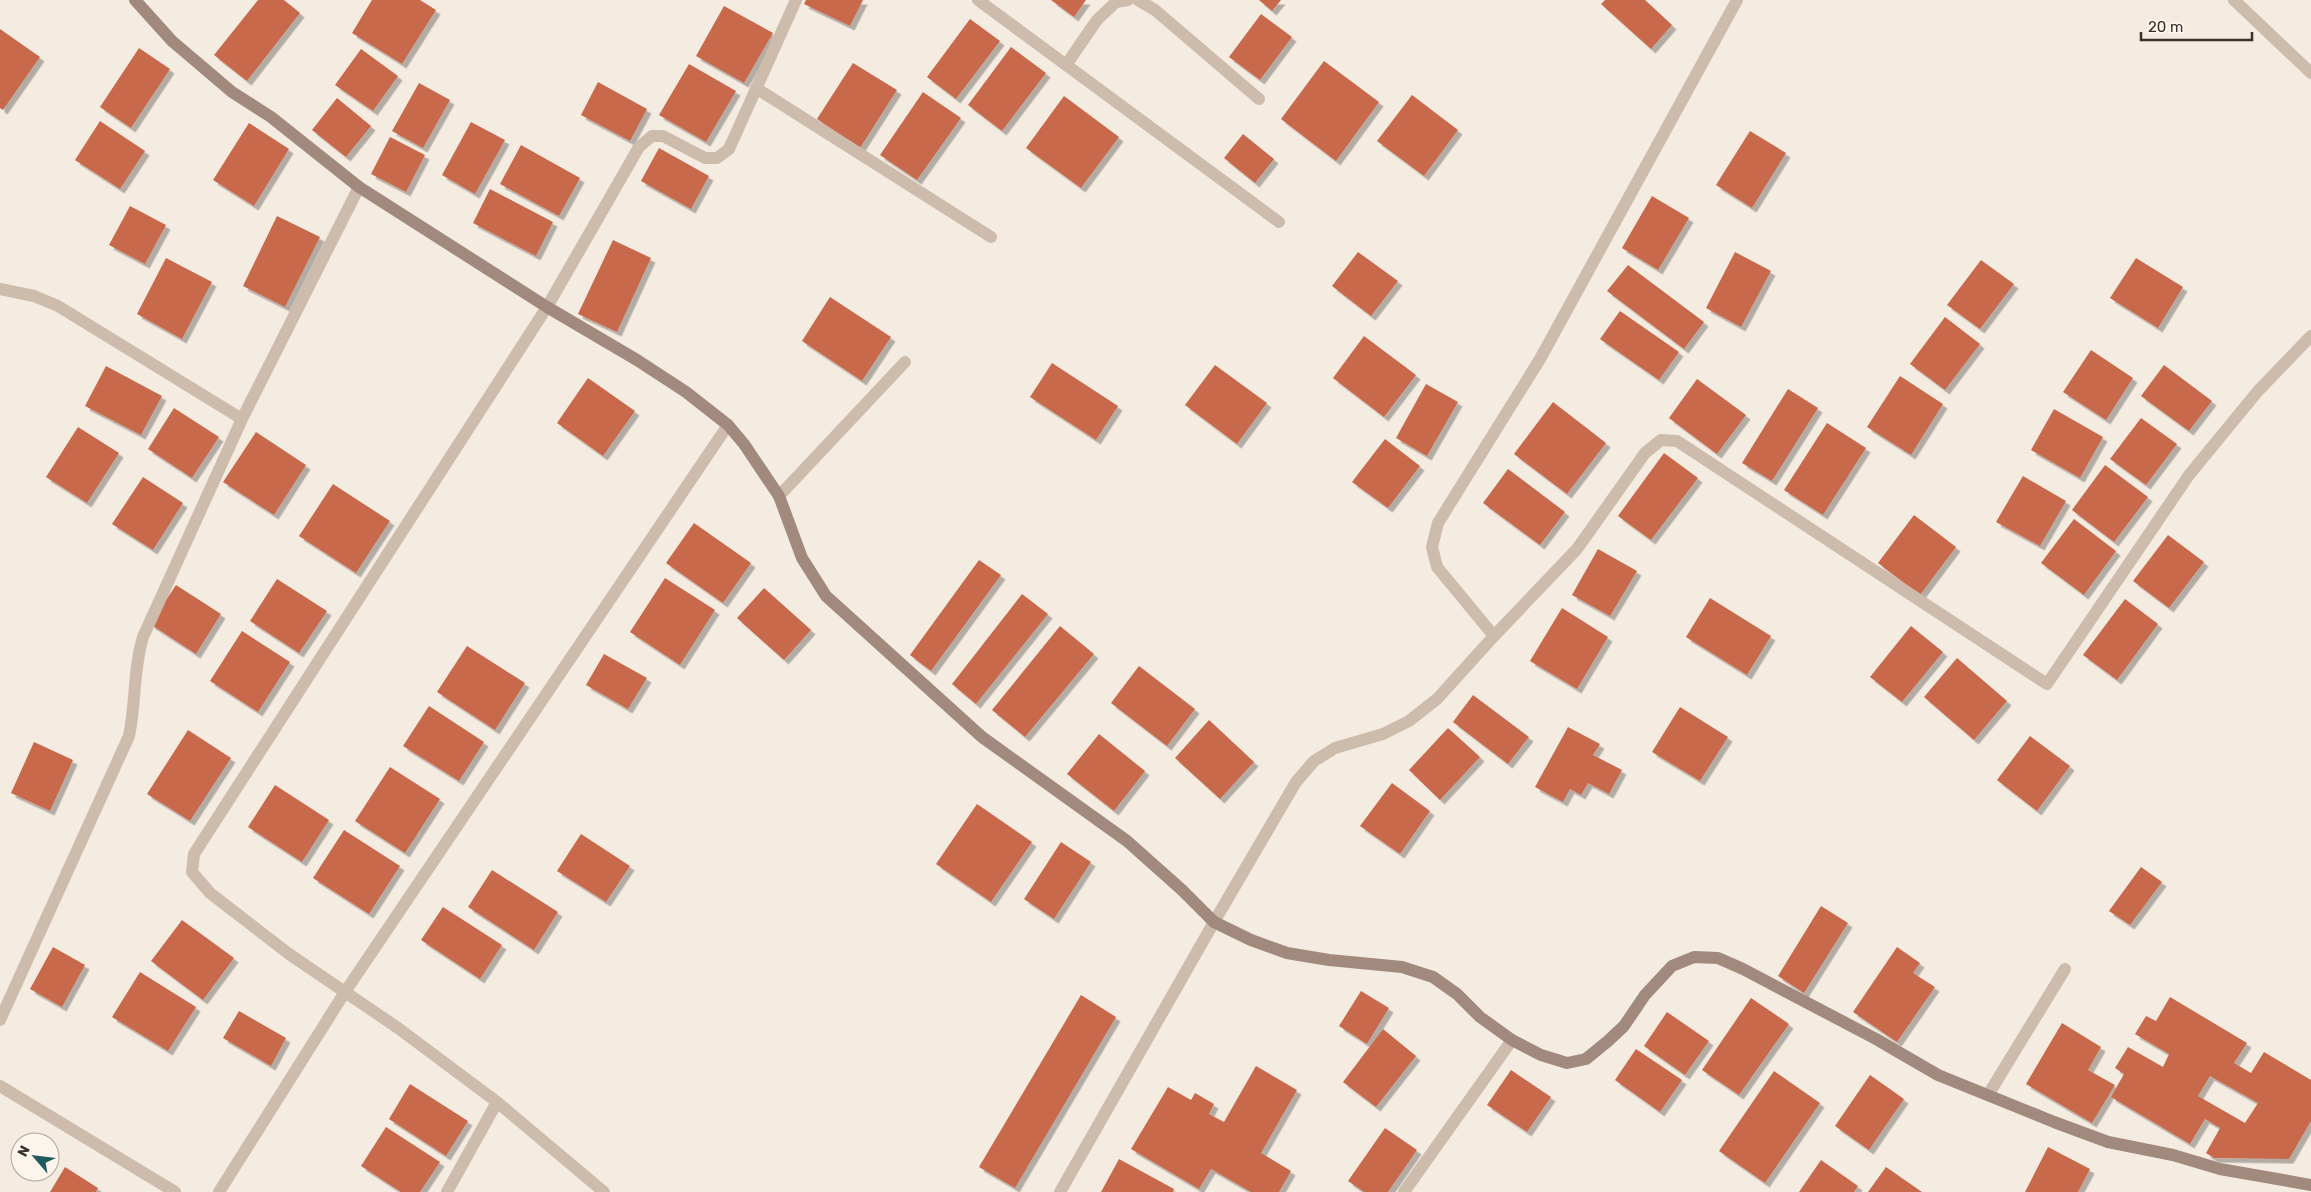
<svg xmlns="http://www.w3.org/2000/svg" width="2311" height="1192" viewBox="0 0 2311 1192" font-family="Rubik,sans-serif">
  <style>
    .building { fill: #c8694b; fill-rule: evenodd; filter: url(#shadow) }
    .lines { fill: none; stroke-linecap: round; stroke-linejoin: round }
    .street { stroke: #cdbbac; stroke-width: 12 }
    .secondary { stroke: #a18a7d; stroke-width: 12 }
  </style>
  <defs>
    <filter id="shadow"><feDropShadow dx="4.5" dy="4.5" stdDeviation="0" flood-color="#0004"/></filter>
  </defs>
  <rect width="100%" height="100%" fill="#f4ebe1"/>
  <path class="building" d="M258,0h26l16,13 -53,68 -33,-26z
    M372,0h48l16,10 -34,54 -50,-31z
    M806,0h57l-13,26 -46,-22z
    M1051,0h35l-12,17z
    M1259,0h22l-9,11z
    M1605,0h40l27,25 -21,24 -50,-45z
    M724,6l49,27 -29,50 -48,-27z
    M1261,14l31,23 -32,43 -31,-23z
    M970,19l30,22 -44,58 -29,-22z
    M0,29l40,28 -37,53 -3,-2z
    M1011,47l35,26 -44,58 -34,-26z
    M139,48l31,21 -39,59 -31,-21z
    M361,49l37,27 -25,35 -38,-26z
    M1324,61l55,41 -43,59 -55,-42z
    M853,63l44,27 -37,58 -43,-29z
    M689,64l47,27 -30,51 -47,-27z
    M598,82l49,27 -17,32 -49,-26z
    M419,83l31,17 -27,48 -31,-17z
    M923,92l38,26 -44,62 -37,-25z
    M1412,95l46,35 -34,46 -47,-35z
    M1064,96l55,41 -38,51 -55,-40z
    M337,98l34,28 -25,31 -34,-27z
    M100,121l45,30 -25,38 -45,-29z
    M471,122l34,18 -30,54 -33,-19z
    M249,123l40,26 -35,57 -41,-26z
    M1750,131l36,22 -34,55 -36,-23z
    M1243,134l31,25 -19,24 -31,-25z
    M390,137l35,18 -19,37 -35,-18z
    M521,145l59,33 -21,38 -59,-32z
    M659,148l50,28 -18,33 -50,-28z
    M490,189l63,33 -17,34 -63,-33z
    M1652,196l37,22 -31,52 -36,-22z
    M130,206l36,19 -21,39 -36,-19z
    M277,216l43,21 -35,70 -42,-21z
    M613,240l38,18 -34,74 -39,-18z
    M1358,252l40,29 -27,35 -39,-30z
    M1735,252l36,19 -30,56 -35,-19z
    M166,258l46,24 -30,57 -45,-25z
    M2136,258l47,29 -25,41 -48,-30z
    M1981,260l33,24 -34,45 -33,-24z
    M1628,265l76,57 -20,27 -77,-58z
    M830,297l61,40 -29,44 -60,-40z
    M1620,311l59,41 -20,28 -59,-41z
    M1945,317l35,27 -35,46 -35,-26z
    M1364,336l52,39 -32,42 -51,-39z
    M2091,350l42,28 -27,42 -43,-28z
    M1052,363l66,43 -22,34 -66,-43z
    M1215,365l52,38 -30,41 -52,-39z
    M2164,365l48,36 -23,30 -48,-35z
    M106,366l56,30 -21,39 -56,-29z
    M1900,376l43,28 -32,51 -44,-28z
    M588,378l47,33 -32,45 -46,-33z
    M1697,379l49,36 -29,39 -48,-36z
    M1426,384l32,18 -31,54 -31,-18z
    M1788,389l30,19 -46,73 -30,-18z
    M1553,402l53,41 -39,51 -53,-40z
    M174,408l45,29 -27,41 -44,-29z
    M2054,409l49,28 -23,41 -49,-28z
    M2141,418l36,26 -31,41 -36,-26z
    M1827,423l39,25 -43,67 -39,-25z
    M78,427l41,26 -32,50 -41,-26z
    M256,432l50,33 -32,50 -51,-33z
    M1385,439l35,27 -32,42 -36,-26z
    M1664,453l34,25 -47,62 -33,-24z
    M2105,465l43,32 -34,45 -42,-32z
    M1508,469l57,43 -25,33 -57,-42z
    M2023,476l43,25 -26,45 -44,-24z
    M143,477l40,26 -30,47 -41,-26z
    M333,484l57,37 -34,52 -57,-37z
    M1914,515l42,32 -36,48 -42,-32z
    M2074,519l42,32 -32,44 -43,-32z
    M694,523l57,40 -28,40 -57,-40z
    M2168,535l36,27 -35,46 -36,-27z
    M1598,549l39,22 -27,45 -38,-21z
    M979,560l22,15 -70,96 -21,-16z
    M665,578l50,32 -35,55 -50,-33z
    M277,579l50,32 -28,42 -49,-32z
    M176,585l45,29 -25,40 -46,-30z
    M764,588l47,42 -27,30 -47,-42z
    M1022,594l26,20 -72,90 -24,-20z
    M1710,598l61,38 -24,39 -61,-38z
    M2125,599l33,25 -41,56 -34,-25z
    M1562,608l46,29 -31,52 -47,-28z
    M1060,626l34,28 -69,83 -33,-27z
    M1911,626l32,26 -41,50 -32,-25z
    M242,631l48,31 -32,50 -48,-31z
    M467,646l58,37 -30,47 -58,-38z
    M604,654l43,24 -19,31 -42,-24z
    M1957,658l50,43 -33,39 -50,-43z
    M1139,666l56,43 -28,37 -56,-43z
    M1473,695l56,42 -21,27 -55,-42z
    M429,706l55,36 -25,39 -56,-35z
    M1680,707l48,30 -28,44 -48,-29z
    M1209,720l45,42 -34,37 -45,-41z
    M1568,727l32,17 -7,11 29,15 -13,24 -21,-11 -7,12 -11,-6 -7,13 -28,-15z
    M1448,728l32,29 -40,43 -31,-30z
    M188,730l43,28 -41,63 -43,-27z
    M1099,734l46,37 -31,40 -47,-37z
    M2030,736l40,30 -33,45 -40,-31z
    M34,742l39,18 -23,51 -39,-18z
    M390,767l50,32 -35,54 -50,-32z
    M1392,783l38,28 -30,43 -40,-28z
    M275,785l54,35 -27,42 -54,-35z
    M977,804l55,38 -41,60 -55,-38z
    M344,830l56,36 -31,48 -56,-36z
    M581,834l49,32 -24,36 -49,-31z
    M1061,842l30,20 -37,57 -30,-20z
    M2141,867l21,15 -32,43 -21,-14z
    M492,870l66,42 -24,38 -66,-43z
    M1821,906l27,17 -44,70 -26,-17z
    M443,907l59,38 -22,34 -59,-39z
    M182,920l52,38 -31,42 -52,-39z
    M53,947l32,18 -23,42 -32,-18z
    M1897,947l23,16 -7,10 22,14 -38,55 -44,-30z
    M140,972l56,35 -28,44 -56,-34z
    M1361,991l28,17 -22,36 -28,-18z
    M1081,995l35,22 -101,171 -36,-21z
    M2170,997l77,46 -13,20 17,10 13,-21 47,28v41l-22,38 -75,-1 -8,-5 14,-25 -15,-9 -15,25 -79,-47 13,-23 -9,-6 13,-21 35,20 6,-13 -34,-20 11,-18 10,5zM2210,1076l48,27 -13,20 -47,-27z
    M1751,998l38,26 -50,71 -37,-25z
    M239,1011l47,27 -15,28 -48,-28z
    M1667,1012l42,29 -24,34 -41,-29z
    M2062,1023l39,24 -13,23 27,15 -23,38 -66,-39z
    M1383,1029l33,27 -40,51 -33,-25z
    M1636,1049l46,31 -22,32 -45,-32z
    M1256,1066l41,24 -36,63 30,18 -12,21h-28l-40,-23 -12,20 -68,-40 37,-62 23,13 4,-7 19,11 -5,10 15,8z
    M1511,1070l40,27 -24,35 -40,-27z
    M1774,1071l46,32 -55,80 -46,-32z
    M1870,1075l34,24 -35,51 -34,-24z
    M410,1084l58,37 -22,35 -57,-37z
    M386,1127l54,35 -20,30h-19l-40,-26z
    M1385,1128l32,22 -29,42h-24l-16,-11z
    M2048,1147l42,22 -12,23h-53z
    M1119,1159l55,30 -1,3h-72z
    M1821,1160l37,26 -4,6h-55z
    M65,1167l33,21 -2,4h-46z
    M1886,1167l36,25h-54z"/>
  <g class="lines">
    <path class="street" d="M978,0l301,222
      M1138,0l17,10 104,89
      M2234,0l77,73
      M1066,65l31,-45 19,-18 12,-2
      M756,88l235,149
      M0,289l34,7 24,10 184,113
      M779,496l126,-134
      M1494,636l-57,-69 -5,-20 6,-24 102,-164 197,-359
      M0,1020l129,-284c7,-33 4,-66 14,-99l99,-218 117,-232
      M0,1086l175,106
      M1988,1095l77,-126
      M219,1192l126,-200 383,-567
      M447,1192l50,-90
      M604,1192l-107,-90 -99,-74 -109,-74 -79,-61 -18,-21 2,-18 353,-547 92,-160 13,-11h11l42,22h12l12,-9 67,-149
      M1060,1192l154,-270 82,-140 18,-21 21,-13 48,-14 26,-13 28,-22 57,-63 83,-87 68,-96 16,-13 16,1 370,243 142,-209 69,-84 53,-55
      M1404,1192l108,-152"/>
    <path class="secondary" d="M135,0l37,41 60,51 39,25 88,70 188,120 90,53 49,32 42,33 16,19 35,52 23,62 24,38 156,141 145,104 55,49 32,32 37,18 36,13 42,7 73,7 31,10 24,17 23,23 32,23 29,15 26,8 19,-4 22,-18 16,-15 21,-31 27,-29 22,-9 24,1 25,11 133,70 62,36 116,47 54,20 65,13 47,14 91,16"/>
  </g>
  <g transform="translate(35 1157) rotate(298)"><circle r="24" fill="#fbf5ee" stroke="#aea6a0"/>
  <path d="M0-4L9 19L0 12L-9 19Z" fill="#1f5a5e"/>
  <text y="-8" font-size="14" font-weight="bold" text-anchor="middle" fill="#3b302b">N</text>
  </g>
  <path d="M2141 32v8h111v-8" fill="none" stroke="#3b302b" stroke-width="2.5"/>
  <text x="2148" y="32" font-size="15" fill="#3b302b" stroke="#fbf5ee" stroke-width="4" paint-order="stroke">20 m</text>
</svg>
